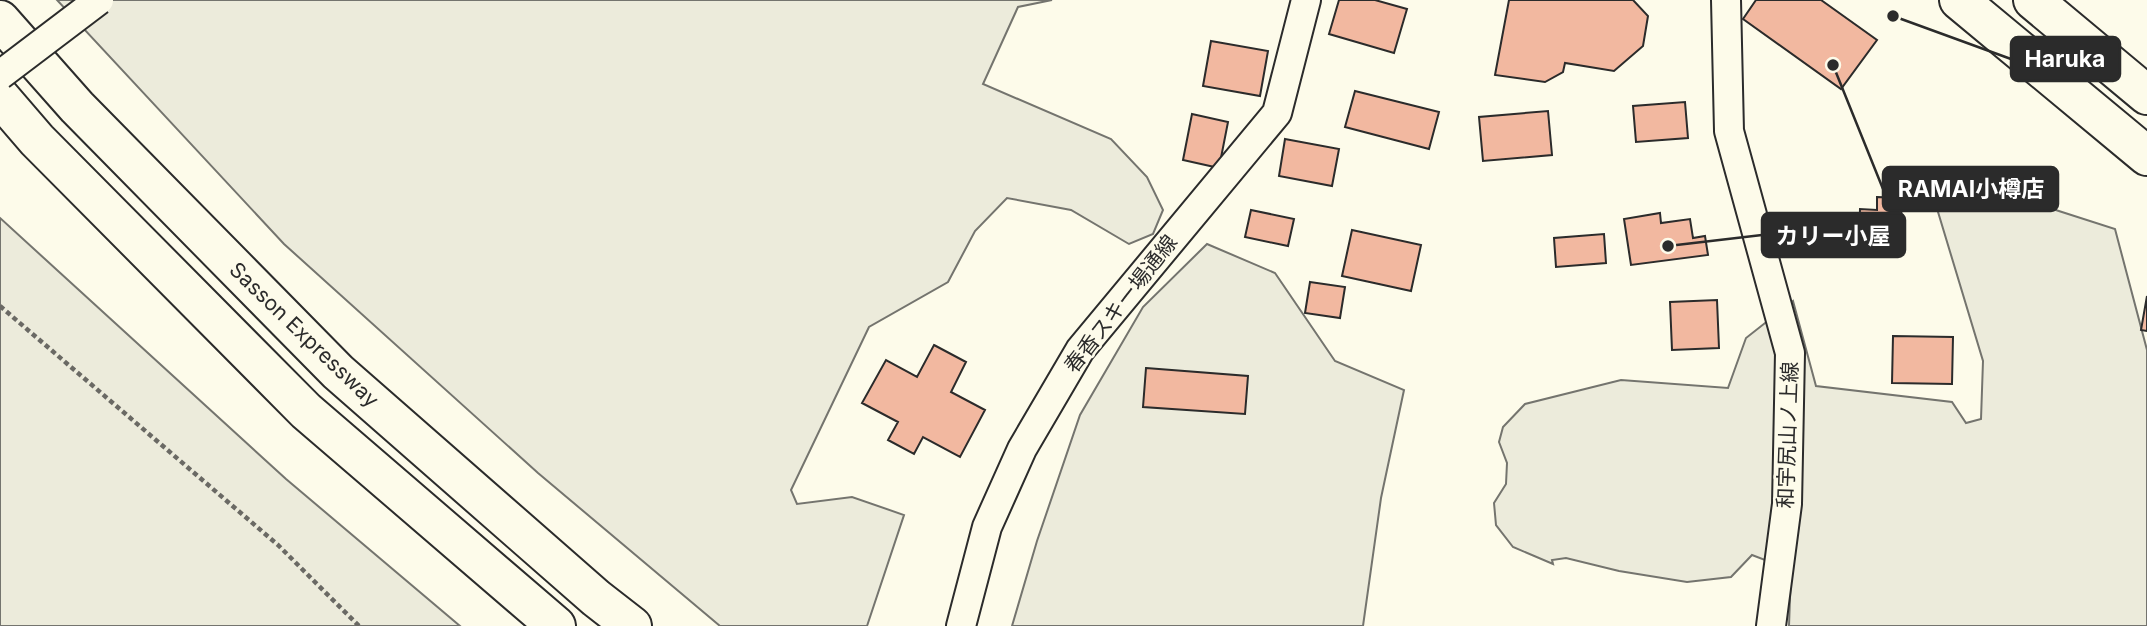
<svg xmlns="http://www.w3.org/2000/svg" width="2147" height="626" viewBox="0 0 2147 626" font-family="Inter,'Noto Sans JP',sans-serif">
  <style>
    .green { fill: #ecebdb; stroke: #74746e; stroke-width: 2 }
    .building { fill: #f2b8a0; stroke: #2b2b2b; stroke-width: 2 }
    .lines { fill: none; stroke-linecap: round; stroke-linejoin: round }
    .street-casing { stroke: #2b2b2b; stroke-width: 32 }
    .highway-casing { stroke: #2b2b2b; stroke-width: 42 }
    .path { stroke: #6a6964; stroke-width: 4.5; stroke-dasharray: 5 3.5; stroke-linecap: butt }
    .street { stroke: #fdfbea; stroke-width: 28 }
    .highway { stroke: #fdfbea; stroke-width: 38 }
    .street-bridge-casing { stroke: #2b2b2b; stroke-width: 32; stroke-linecap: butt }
    .street-bridge { stroke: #fdfbea; stroke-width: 28 }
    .labels { text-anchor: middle; stroke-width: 5; stroke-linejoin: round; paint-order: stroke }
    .street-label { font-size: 21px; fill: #2b2b2b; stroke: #fdfbea }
    .leader { fill: none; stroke: #2b2b2b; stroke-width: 2.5 }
    .callout-dot { fill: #2b2b2b; stroke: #fdfbea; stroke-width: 2.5 }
    .callout { fill: #2b2b2b; stroke: #2b2b2b; stroke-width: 2.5 }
    .callout-label { font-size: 23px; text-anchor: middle; font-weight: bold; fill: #fff }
  </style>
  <rect width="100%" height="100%" fill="#fdfbea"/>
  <path class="green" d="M57,0h995l-34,7 -35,77 128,55 36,38 16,33 -10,24 -24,10 -58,-34 -64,-12 -32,33 -27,51 -79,45 -78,163 6,14 55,-7 52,18 -37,111h-147l-182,-153 -254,-229z
    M1978,185l137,44 32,121v276h-358l2,-56 -39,-15 -21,22 -44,5 -68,-11 -53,-13 -14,2 1,4 -40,-17 -17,-22 -2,-22 12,-19 1,-21 -8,-21 4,-15 22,-23 96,-24 107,8 18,-50 47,-37 23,85 136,16 14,21 15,-4 2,-58 -51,-169z
    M0,218l286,261 174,147h-460z
    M1207,244l68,29 60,88 69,29 -23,108 -18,128h-351l25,-85 43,-126 63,-108z"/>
  <path class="building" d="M1339,0h36l32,9 -13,44 -65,-19z
    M1509,0h124l15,16 -5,30 -29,25 -49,-8 -2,9 -18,10 -50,-7z
    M1756,0h65l56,40 -36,49 -98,-70z
    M1211,41l57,10 -8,45 -57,-10z
    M1355,91l84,21 -10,37 -84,-22z
    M1685,102l3,36 -52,4 -3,-36z
    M1548,111l4,44 -69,6 -4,-44z
    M1192,114l36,8 -9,46 -36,-8z
    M1285,139l54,10 -7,37 -53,-10z
    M1877,197l25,1 -2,48 -41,-2 1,-35 17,1z
    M1251,210l43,9 -6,27 -43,-9z
    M1660,213l1,10 29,-4 3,19 12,-2 3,19 -77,10 -7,-46z
    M1352,230l69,15 -10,46 -69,-15z
    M1604,234l2,29 -50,4 -2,-29z
    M1310,282l35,5 -5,31 -35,-5z
    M2147,296v35l-6,-1z
    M1717,300l2,48 -47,2 -2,-48z
    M1893,336l60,1 -1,47 -60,-1z
    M934,345l32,17 -15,30 34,18 -25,47 -37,-20 -9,17 -26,-14 10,-18 -36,-19 24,-43 31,17z
    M1146,368l102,8 -3,38 -102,-7z"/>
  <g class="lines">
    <defs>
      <path id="street" d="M1726,0l3,131 61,222 -3,151 -16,122
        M961,626l26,-99 35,-78 58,-99 197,-237 29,-113"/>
      <path id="highway" d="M1959,0l188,156
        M2033,0l114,95
        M0,20l77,87 261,265 258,226 36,28
        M0,97l37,43 269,271 250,215"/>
    </defs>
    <use href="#street" class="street-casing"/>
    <use href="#highway" class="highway-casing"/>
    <path class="path" d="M0,306l278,239 81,81"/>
    <use href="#street" class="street"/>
    <use href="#highway" class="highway"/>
    <defs>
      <path id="street-bridge" d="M0,75l99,-75"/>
    </defs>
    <use href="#street-bridge" class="street-bridge-casing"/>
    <use href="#street-bridge" class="street-bridge"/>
  </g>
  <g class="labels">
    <g class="street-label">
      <text transform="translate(1121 304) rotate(-52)" y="7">春香スキー場通線</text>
      <text transform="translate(304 335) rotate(44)" y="7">Sasson Expressway</text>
      <text transform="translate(1788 435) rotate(-88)" y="7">和宇尻山ノ上線</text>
    </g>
  </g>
  <path class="leader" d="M1893 16L2011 59M1833 65L1883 189M1668 246L1762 235"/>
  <g class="callout-dot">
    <circle cx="1893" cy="16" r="7"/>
    <circle cx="1833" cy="65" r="7"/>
    <circle cx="1668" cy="246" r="7"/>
  </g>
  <g class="callout">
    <rect x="2011" y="37" width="109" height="44" rx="7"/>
    <rect x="1883" y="167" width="175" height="44" rx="7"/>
    <rect x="1762" y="213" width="143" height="44" rx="7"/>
  </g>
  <g class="callout-label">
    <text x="2065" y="67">Haruka</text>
    <text x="1971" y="197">RAMAI小樽店</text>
    <text x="1833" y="244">カリー小屋</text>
  </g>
</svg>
